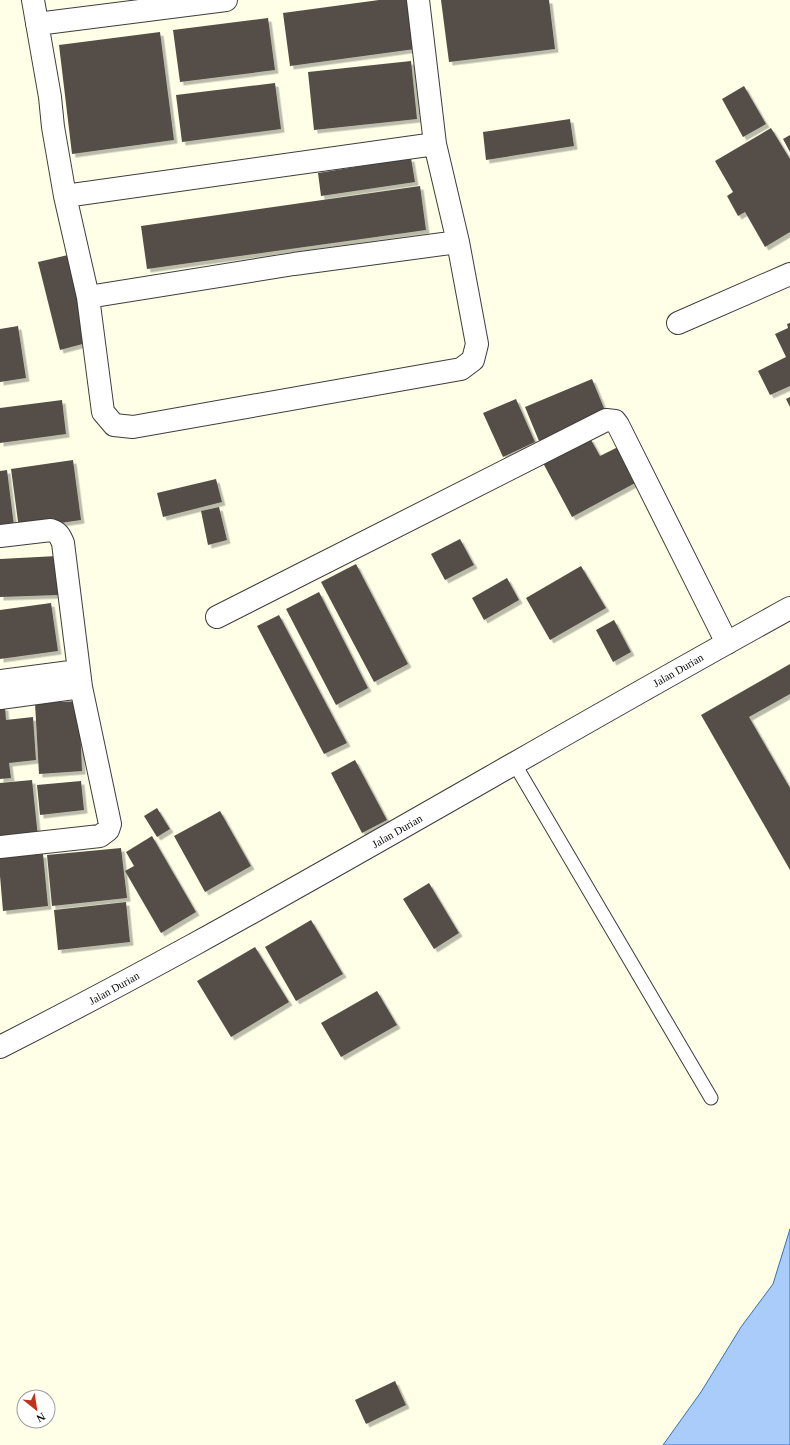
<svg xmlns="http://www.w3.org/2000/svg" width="790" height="1445" viewBox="0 0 790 1445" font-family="'Times New Roman',serif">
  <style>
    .water { fill: #a9ccfa; stroke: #2b71d6 }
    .building { fill: #544e46; filter: url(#shadow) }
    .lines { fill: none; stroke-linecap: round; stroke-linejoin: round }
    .service-casing { stroke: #3d3d3d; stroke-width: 15 }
    .minor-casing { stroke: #3d3d3d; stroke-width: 24 }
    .tertiary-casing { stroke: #3d3d3d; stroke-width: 24 }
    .service { stroke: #fff; stroke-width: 13 }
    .minor { stroke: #fff; stroke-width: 22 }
    .tertiary { stroke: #fff; stroke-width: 22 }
    .labels { text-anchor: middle; stroke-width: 4; stroke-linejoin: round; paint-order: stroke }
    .street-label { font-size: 11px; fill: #0a0a0a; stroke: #fff }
  </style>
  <defs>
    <filter id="shadow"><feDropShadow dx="3.5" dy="3.5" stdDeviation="0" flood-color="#0004"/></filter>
  </defs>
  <rect width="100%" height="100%" fill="#ffffe8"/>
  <path class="water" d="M790,1229v216h-127l38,-53 40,-65 32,-43z"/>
  <path class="building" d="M379,0h29l7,49 -125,17 -7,-53z
    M441,0h108l6,49 -106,13z
    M268,18l7,52 -95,12 -7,-52z
    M160,32l14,108 -102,14 -13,-109z
    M411,61l6,58 -103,11 -6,-58z
    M275,83l6,46 -99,13 -6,-47z
    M744,86l22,38 -23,13 -21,-38z
    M570,119l4,27 -88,14 -3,-28z
    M771,128l19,31v73l-25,15 -20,-35 -7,4 -11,-20 6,-4 -18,-31z
    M790,135v17l-7,-13z
    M411,158l4,24 -94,14 -3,-23z
    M420,186l6,44 -279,39 -6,-43z
    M68,255l22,87 -30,8 -22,-88z
    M790,323v63l-20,9 -12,-24 28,-14 -11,-23 13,-6 -1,-4z
    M18,326l8,52 -26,4v-53z
    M592,379l14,34 -67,28 -14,-34z
    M790,397v10l-4,-8z
    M516,399l19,43 -32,15 -20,-44z
    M62,400l4,34 -66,9v-35z
    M590,438l10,18 18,-9 19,35 -65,35 -29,-54z
    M73,460l8,60 -62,9 -8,-60z
    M7,470l7,56 -14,2v-57z
    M216,479l6,23 -59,15 -6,-24z
    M219,507l8,33 -19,5 -7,-34z
    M460,539l14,26 -29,15 -14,-26z
    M57,556l1,39 -58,2v-38z
    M356,564l52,100 -34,18 -53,-100z
    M581,566l25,42 -56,32 -24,-42z
    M507,578l12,22 -35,20 -12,-22z
    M319,592l49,96 -32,17 -50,-96z
    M51,603l7,48 -58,8v-49z
    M279,615l68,128 -23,11 -67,-128z
    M614,620l17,32 -18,10 -17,-32z
    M790,664v30l-41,23 41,71v82l-89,-155z
    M79,701l3,70 -43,3 -4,-71z
    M0,707h5l1,13 27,-3 3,43 -27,3 2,15 -11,1z
    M355,760l32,60 -25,13 -31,-60z
    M32,780l6,57 -38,4v-58z
    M81,781l3,29 -44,5 -3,-30z
    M157,808l13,21 -13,8 -13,-21z
    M220,811l31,55 -46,26 -31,-56z
    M152,836l44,76 -35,21 -36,-62 9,-5 -8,-14z
    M121,848l6,50 -75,8 -5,-51z
    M43,854l5,52 -45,5 -3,-35v-18z
    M429,883l30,50 -25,16 -31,-50z
    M126,902l4,40 -72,8 -4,-40z
    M311,920l32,54 -47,27 -31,-54z
    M255,947l34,55 -58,35 -34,-56z
    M377,991l20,34 -56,32 -20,-34z
    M395,1381l11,24 -40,19 -11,-24z"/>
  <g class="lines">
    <defs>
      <path id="service" d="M514,763l197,335"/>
      <path id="minor" d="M33,0l17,97 3,30 12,69 370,-52 -17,-144
        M37,24l189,-24
        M65,196l23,101 15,115 11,13 19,2 328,-58 12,-9 4,-16 -19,-102 -23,-98
        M88,297l206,-33 164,-22
        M678,323l112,-49
        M0,536l51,-6c7,2 9,6 12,13l18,144 29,137 -2,6 -8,6 -100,11
        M217,617l389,-197 9,1 3,4 109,218
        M0,681l78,-10
        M0,698l81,-11"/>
      <path id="tertiary" d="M0,1047c65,-33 129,-67 193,-102 200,-110 397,-227 597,-337"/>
    </defs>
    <use href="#service" class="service-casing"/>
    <use href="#minor" class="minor-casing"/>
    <use href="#tertiary" class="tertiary-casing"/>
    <use href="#service" class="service"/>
    <use href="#minor" class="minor"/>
    <use href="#tertiary" class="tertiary"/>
  </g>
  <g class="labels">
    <g class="street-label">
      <text transform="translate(678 670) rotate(-30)" y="4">Jalan Durian</text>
      <text transform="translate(397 831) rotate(-30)" y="4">Jalan Durian</text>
      <text transform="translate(114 988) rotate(-29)" y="4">Jalan Durian</text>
    </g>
  </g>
  <g transform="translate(36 1409) rotate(150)"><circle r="19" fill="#ffffff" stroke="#9d9d9d"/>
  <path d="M0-3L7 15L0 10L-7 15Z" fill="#c3331a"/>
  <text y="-6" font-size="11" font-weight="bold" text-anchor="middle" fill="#0a0a0a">N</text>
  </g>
</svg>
